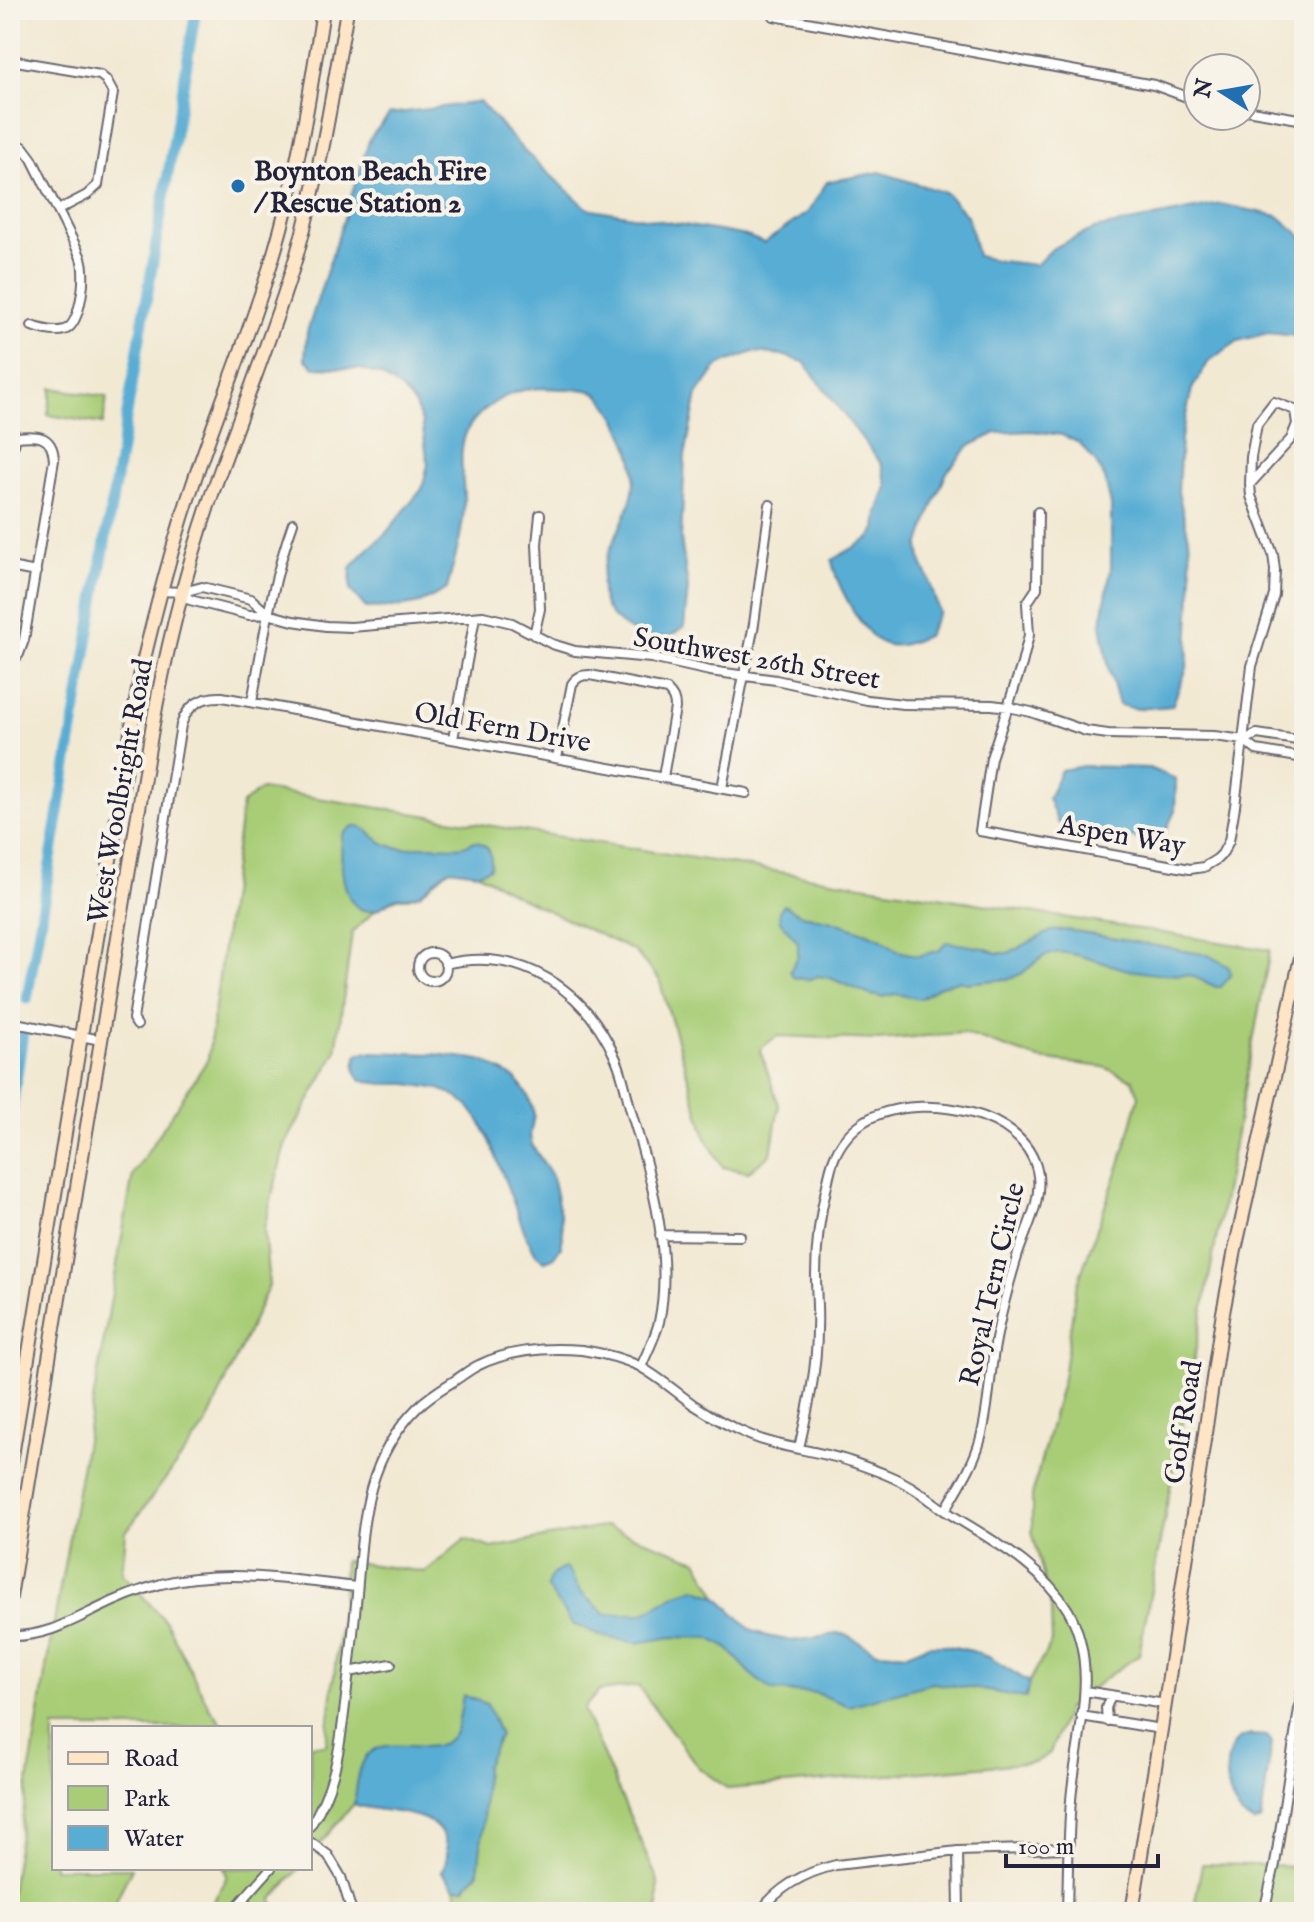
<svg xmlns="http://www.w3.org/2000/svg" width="1314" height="1922" viewBox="0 0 1314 1922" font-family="'IM FELL English',serif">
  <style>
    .green { fill: #a8cd76; stroke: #657858; stroke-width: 2 }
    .water { fill: #58add4; stroke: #3d6888; stroke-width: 2 }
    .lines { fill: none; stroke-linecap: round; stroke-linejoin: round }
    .canal { stroke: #58add4; stroke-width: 11 }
    .street-casing { stroke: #6b6870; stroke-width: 12 }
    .secondary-casing { stroke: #6b6870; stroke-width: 16 }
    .street { stroke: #fff; stroke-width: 8 }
    .secondary { stroke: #fde5c5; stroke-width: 12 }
    .poi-dot { fill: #1f6fb2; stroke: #f7f3e8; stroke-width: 3 }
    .labels { text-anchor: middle; stroke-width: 8; stroke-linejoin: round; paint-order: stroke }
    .poi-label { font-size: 28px; font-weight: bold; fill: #22223b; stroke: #f7f3e8; text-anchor: start }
    .street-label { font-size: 28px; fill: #22223b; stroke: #f7f3e8 }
  </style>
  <rect width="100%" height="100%" fill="#f7f3e8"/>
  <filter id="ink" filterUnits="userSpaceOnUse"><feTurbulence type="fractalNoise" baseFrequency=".0125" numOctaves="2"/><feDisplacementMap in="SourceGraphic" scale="16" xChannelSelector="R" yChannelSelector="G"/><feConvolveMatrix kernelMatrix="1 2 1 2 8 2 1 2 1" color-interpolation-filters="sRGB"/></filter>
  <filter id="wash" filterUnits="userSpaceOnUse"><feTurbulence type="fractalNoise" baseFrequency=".006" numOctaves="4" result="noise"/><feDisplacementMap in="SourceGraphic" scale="32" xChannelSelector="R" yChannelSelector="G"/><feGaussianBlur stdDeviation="1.8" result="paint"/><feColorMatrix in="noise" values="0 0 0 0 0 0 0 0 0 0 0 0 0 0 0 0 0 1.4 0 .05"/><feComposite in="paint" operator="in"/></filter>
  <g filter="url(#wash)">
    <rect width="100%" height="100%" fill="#f2e9d3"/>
    <path class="green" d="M52,388l55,9 -4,27 -55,-9z
      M261,789l1009,161 -131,705 -32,22 -40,32 -17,44 -14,9 -308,27 -29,-21 -61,-82 -39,5 -16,18 75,172v31h-198l-5,-24 -13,-16c5,-12 7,-18 3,-31 -11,-35 -63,-27 -91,-37l-44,51v-110h16l16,-138 2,-46 81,11 40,-33 27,9 114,-22 91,34 20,36 33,33 16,7 26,5 31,-4 14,-4 10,2 30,17 30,2 22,-9h14l29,6 18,7 39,24 23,-40 -1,-35 -19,-76v-36l31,-117 13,-90 45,-127 18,-65 -6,-16 -29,-13 -65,-8 -76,-26 -85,7 -101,-4 -17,13 19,57 -8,48 -22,18 -26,-5 -17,-29 -47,-159 -25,-28 -115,-54 -41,-24 -28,-4 -30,25 -12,4h-11l-22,12 -23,23 -16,119 -51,93 -21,83 5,57 -62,138 -81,109 -4,41 44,49 44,87 16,19h-172v140h78l-15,30 -4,14h-103v-15l37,-235 86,-488 75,-115 34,-255z
      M1202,1864l102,2v46h-111z
      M224,1868h75l-27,32 4,12h-68l19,-36z"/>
    <path class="water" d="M480,102l44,49 63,57 160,28 17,7 44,-31 19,-30 53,-10 66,21 22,24 9,39 23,5 36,4 17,-17 41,-19 126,-25 58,12 26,22v99l-36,-4 -30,8 -29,20 -17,28 -11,49 -3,54 11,46 3,37 -5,93 -15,38 -34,3 -19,-4 -10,-36 -8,-45 10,-55v-64l-6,-26 -10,-18 -16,-18 -17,-8 -31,-4 -35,2 -27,13 -22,26 -16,38 -12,37 3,17 7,15 10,33 -12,24c-13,5 -28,13 -43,8 -21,-8 -49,-62 -52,-84l38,-22 6,-9 2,-17 9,-25 -5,-22 -78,-103 -22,-7 -29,-3 -29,11 -8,5 -19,27 -12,61 -4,83 7,49 -4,39c-5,3 -10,8 -16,10 -21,8 -58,-14 -64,-34 -14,-48 36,-86 30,-135 -3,-22 -20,-62 -38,-75 -9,-5 -21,-4 -30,-4 -12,0 -25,-2 -37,0 -22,3 -48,19 -60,38 -14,23 -4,52 -5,78 -1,28 -10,56 -17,84l-27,14 -21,4 -33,1 -16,-18 1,-22 12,-14 23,-21 36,-44 6,-25 -6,-42 -8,-19 -12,-13 -22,-15 -20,-6 -46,-2 -9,-8 2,-27 63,-194 20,-24z
      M1084,766l65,2 27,11 -1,32 -15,32 -102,-20 -10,-25 13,-28z
      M358,826c11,2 16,13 27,18 19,8 26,2 45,2 16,-1 30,5 44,-5 15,3 19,12 16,27l-12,5 -28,-4c-11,6 -19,17 -29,24 -8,5 -16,3 -24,5 -8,2 -15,11 -23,12 -34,7 -35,-55 -31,-76l9,-7z
      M784,905l18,10 27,5 36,12 15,6 18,13 21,5 21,-6 6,-8 38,6 13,5h12l42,-22 16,-1 141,25 21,12 2,8 -10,12h-5l-26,-12 -34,-1 -28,-4 -51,-15 -17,-3 -16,4 -23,18 -13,5 -42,4 -5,-3 -20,6 -22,13 -23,-5 -14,3 -12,-2 -40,-17 -12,-2 -10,4 -15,-3 -3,-6 8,-15v-14l-18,-21 -1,-10z
      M367,1052l67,2 41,5 9,2 32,18 12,17 4,10 2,9 -4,20 2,10 20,31 8,38 3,23 -2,9 -8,12 -8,3 -9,-7 -9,-16 -38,-99 -10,-19 -10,-13 -15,-12 -14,-6 -32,-5h-25l-22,-4 -5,-7 -1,-7 2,-10 3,-3z
      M565,1568l5,5 10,19 26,22h37l34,-20 18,-6 22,8 33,33 16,7 26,5 31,-4 14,-4 10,2 30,17 30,2 22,-9h14l29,6 18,7 39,24 -3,16 -49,-9 -45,-6 -83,23 -34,-13 -43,-2 -18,-14 -27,-29 -18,-10 -37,-1 -35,6 -32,-6 -32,-13 -26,-36c2,-12 6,-15 18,-20z
      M463,1695l24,9 13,31 -15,31 -2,61 -5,46 -14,15h-9l-13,-16c5,-12 7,-18 3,-31 -11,-35 -63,-26 -91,-37 3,-15 3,-36 13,-48 22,-26 69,8 88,-24 5,-10 6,-26 8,-37z
      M1251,1735l16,1 5,6 -11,78 -7,3c-5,-3 -12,-6 -15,-11 -13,-17 -19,-57 0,-73 4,-3 8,-3 12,-4z"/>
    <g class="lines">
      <path class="canal" d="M27,999l169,-989
        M10,1121l13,-88"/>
    </g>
  </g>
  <g filter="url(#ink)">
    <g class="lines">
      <defs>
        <path id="street" d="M775,10l-1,6 380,69 44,16
          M10,60l90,15 6,5 7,13 -15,92 -11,10 -29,15
          M1246,110l58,10
          M10,139l13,8 9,12 46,92c3,6 5,12 5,19 1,14 -3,56 -19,60 -9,3 -23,-1 -32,-4
          M1274,402l21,8 2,14 -6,15 -41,45 1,-27 6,-33z
          M10,426l6,11
          M10,449l4,-4 2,-8
          M1038,512l-1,76 -10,15 2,32 -7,29 -31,94 -11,73 210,38 14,-2 13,-8 5,-5 7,-13 6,-35 17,-140 22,-71 1,-25 -2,-16 -22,-58 -1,-12
          M10,567l26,5
          M160,591l23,1 19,-5 49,12 17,15
          M183,592l7,8 59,15 19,-1 25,7 33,5 25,1 132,-11 29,7 40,21 23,7 76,7 59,13 66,9 91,20 36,4 89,1 16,2 23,5 55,19 22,3 106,2 30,4 13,-6 47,7
          M534,635l6,-26 -3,-65 3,-29
          M10,664l9,-10 5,-14 30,-180c-1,-26 -18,-25 -38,-23
          M252,702c11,-60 20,-121 41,-179
          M453,739l22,-122
          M1244,740l12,10 48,8
          M557,758l15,-74c5,-7 9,-9 18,-9l77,15c6,6 8,10 8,18l-12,69
          M722,788l32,-164 16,-119
          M418 967a14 14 0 1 1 28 0a14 14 0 1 1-28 0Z
          M445,964c77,-18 141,26 171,95 8,18 11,40 17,59 19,62 40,138 26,204 -4,16 -12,30 -18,45
          M10,1022l91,18
          M137,1025l-4,-6 48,-294c6,-19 20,-29 41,-28l524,96
          M660,1235l80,1
          M799,1448c9,-40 18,-78 18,-119 1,-18 -1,-36 -1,-54 0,-31 4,-61 11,-90 2,-10 4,-20 8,-29 8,-19 24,-34 42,-41 50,-20 146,-5 160,55 7,30 -12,60 -20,87 -10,33 -19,66 -24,100 -4,28 -5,57 -13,84 -7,25 -22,47 -35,70
          M10,1636c33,1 58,-13 87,-27 20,-10 43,-19 64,-25 64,-16 131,-4 196,3
          M349,1672l42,-8
          M1085,1691l80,13
          M1081,1716l80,13
          M1107,1721l-1,-13 5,-13
          M310,1826c23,-35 29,-71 34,-113 5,-39 9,-79 13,-119 6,-70 7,-133 61,-187 11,-11 23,-18 36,-26 8,-5 16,-12 25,-16 31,-15 69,-18 103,-15 19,3 40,8 57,16 20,11 37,26 55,39 17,11 34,21 53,29 34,15 72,16 108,29 20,7 43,15 61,27 11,7 20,15 31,22 42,27 94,53 121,98 33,57 8,128 3,190 -3,37 -3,75 -4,112
          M310,1842l18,13 13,22 11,35
          M958,1851l1,61
          M232,1912l39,-44
          M760,1912c19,-26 46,-40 76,-47l122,-14 110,-3
          M1264,1912l11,-48 29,-187"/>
        <path id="secondary" d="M1280,10l24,4
          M10,1468l131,-797c15,-63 31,-126 52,-187 25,-75 56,-148 79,-224 25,-82 38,-165 51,-250
          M10,1597l141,-862c14,-82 34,-162 61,-241 28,-80 61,-159 85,-240 23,-80 36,-162 50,-244
          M1132,1912l33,-208 57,-386 13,-68 69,-306"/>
      </defs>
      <use href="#street" class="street-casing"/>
      <use href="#secondary" class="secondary-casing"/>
      <use href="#street" class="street"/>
      <use href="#secondary" class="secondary"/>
    </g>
  </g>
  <circle class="poi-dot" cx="238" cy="186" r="8"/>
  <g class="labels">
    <g class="poi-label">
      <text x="254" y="180">Boynton Beach Fire<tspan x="254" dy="32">/ Rescue Station 2</tspan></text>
    </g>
    <g class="street-label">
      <text transform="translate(757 657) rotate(10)" y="10">Southwest 26th Street</text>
      <text transform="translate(503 726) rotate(10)" y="10">Old Fern Drive</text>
      <text transform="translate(119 791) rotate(-80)" y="10">West Woolbright Road</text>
      <text transform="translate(1122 834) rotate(10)" y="10">Aspen Way</text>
      <text transform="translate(991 1284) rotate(-77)" y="10">Royal Tern Circle</text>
      <text transform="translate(1182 1422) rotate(-81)" y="10">Golf Road</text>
    </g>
  </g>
  <rect width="1314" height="1922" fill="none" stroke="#f7f3e8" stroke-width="40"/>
  <rect x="52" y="1726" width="260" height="144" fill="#f7f3e8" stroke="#a29fa3" stroke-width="2"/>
  <rect x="68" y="1752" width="40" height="12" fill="#fde5c5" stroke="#a29fa3" stroke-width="2"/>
  <text x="124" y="1766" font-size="24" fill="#22223b">Road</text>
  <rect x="68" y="1786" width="40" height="24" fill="#a8cd76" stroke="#a29fa3" stroke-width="2"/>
  <text x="124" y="1806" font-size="24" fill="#22223b">Park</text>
  <rect x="68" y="1826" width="40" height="24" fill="#58add4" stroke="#a29fa3" stroke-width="2"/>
  <text x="124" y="1846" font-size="24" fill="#22223b">Water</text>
  <g transform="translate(1222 92) rotate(281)"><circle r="38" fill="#f7f3e8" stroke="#a29fa3" stroke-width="2"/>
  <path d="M0-6L14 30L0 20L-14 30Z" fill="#1f6fb2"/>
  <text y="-12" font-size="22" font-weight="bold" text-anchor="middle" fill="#22223b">N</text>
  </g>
  <path d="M1006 1854v12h152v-12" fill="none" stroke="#22223b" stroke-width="4"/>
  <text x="1018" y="1854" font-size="24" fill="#22223b" stroke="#f7f3e8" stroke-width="6" paint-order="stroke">100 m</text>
</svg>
